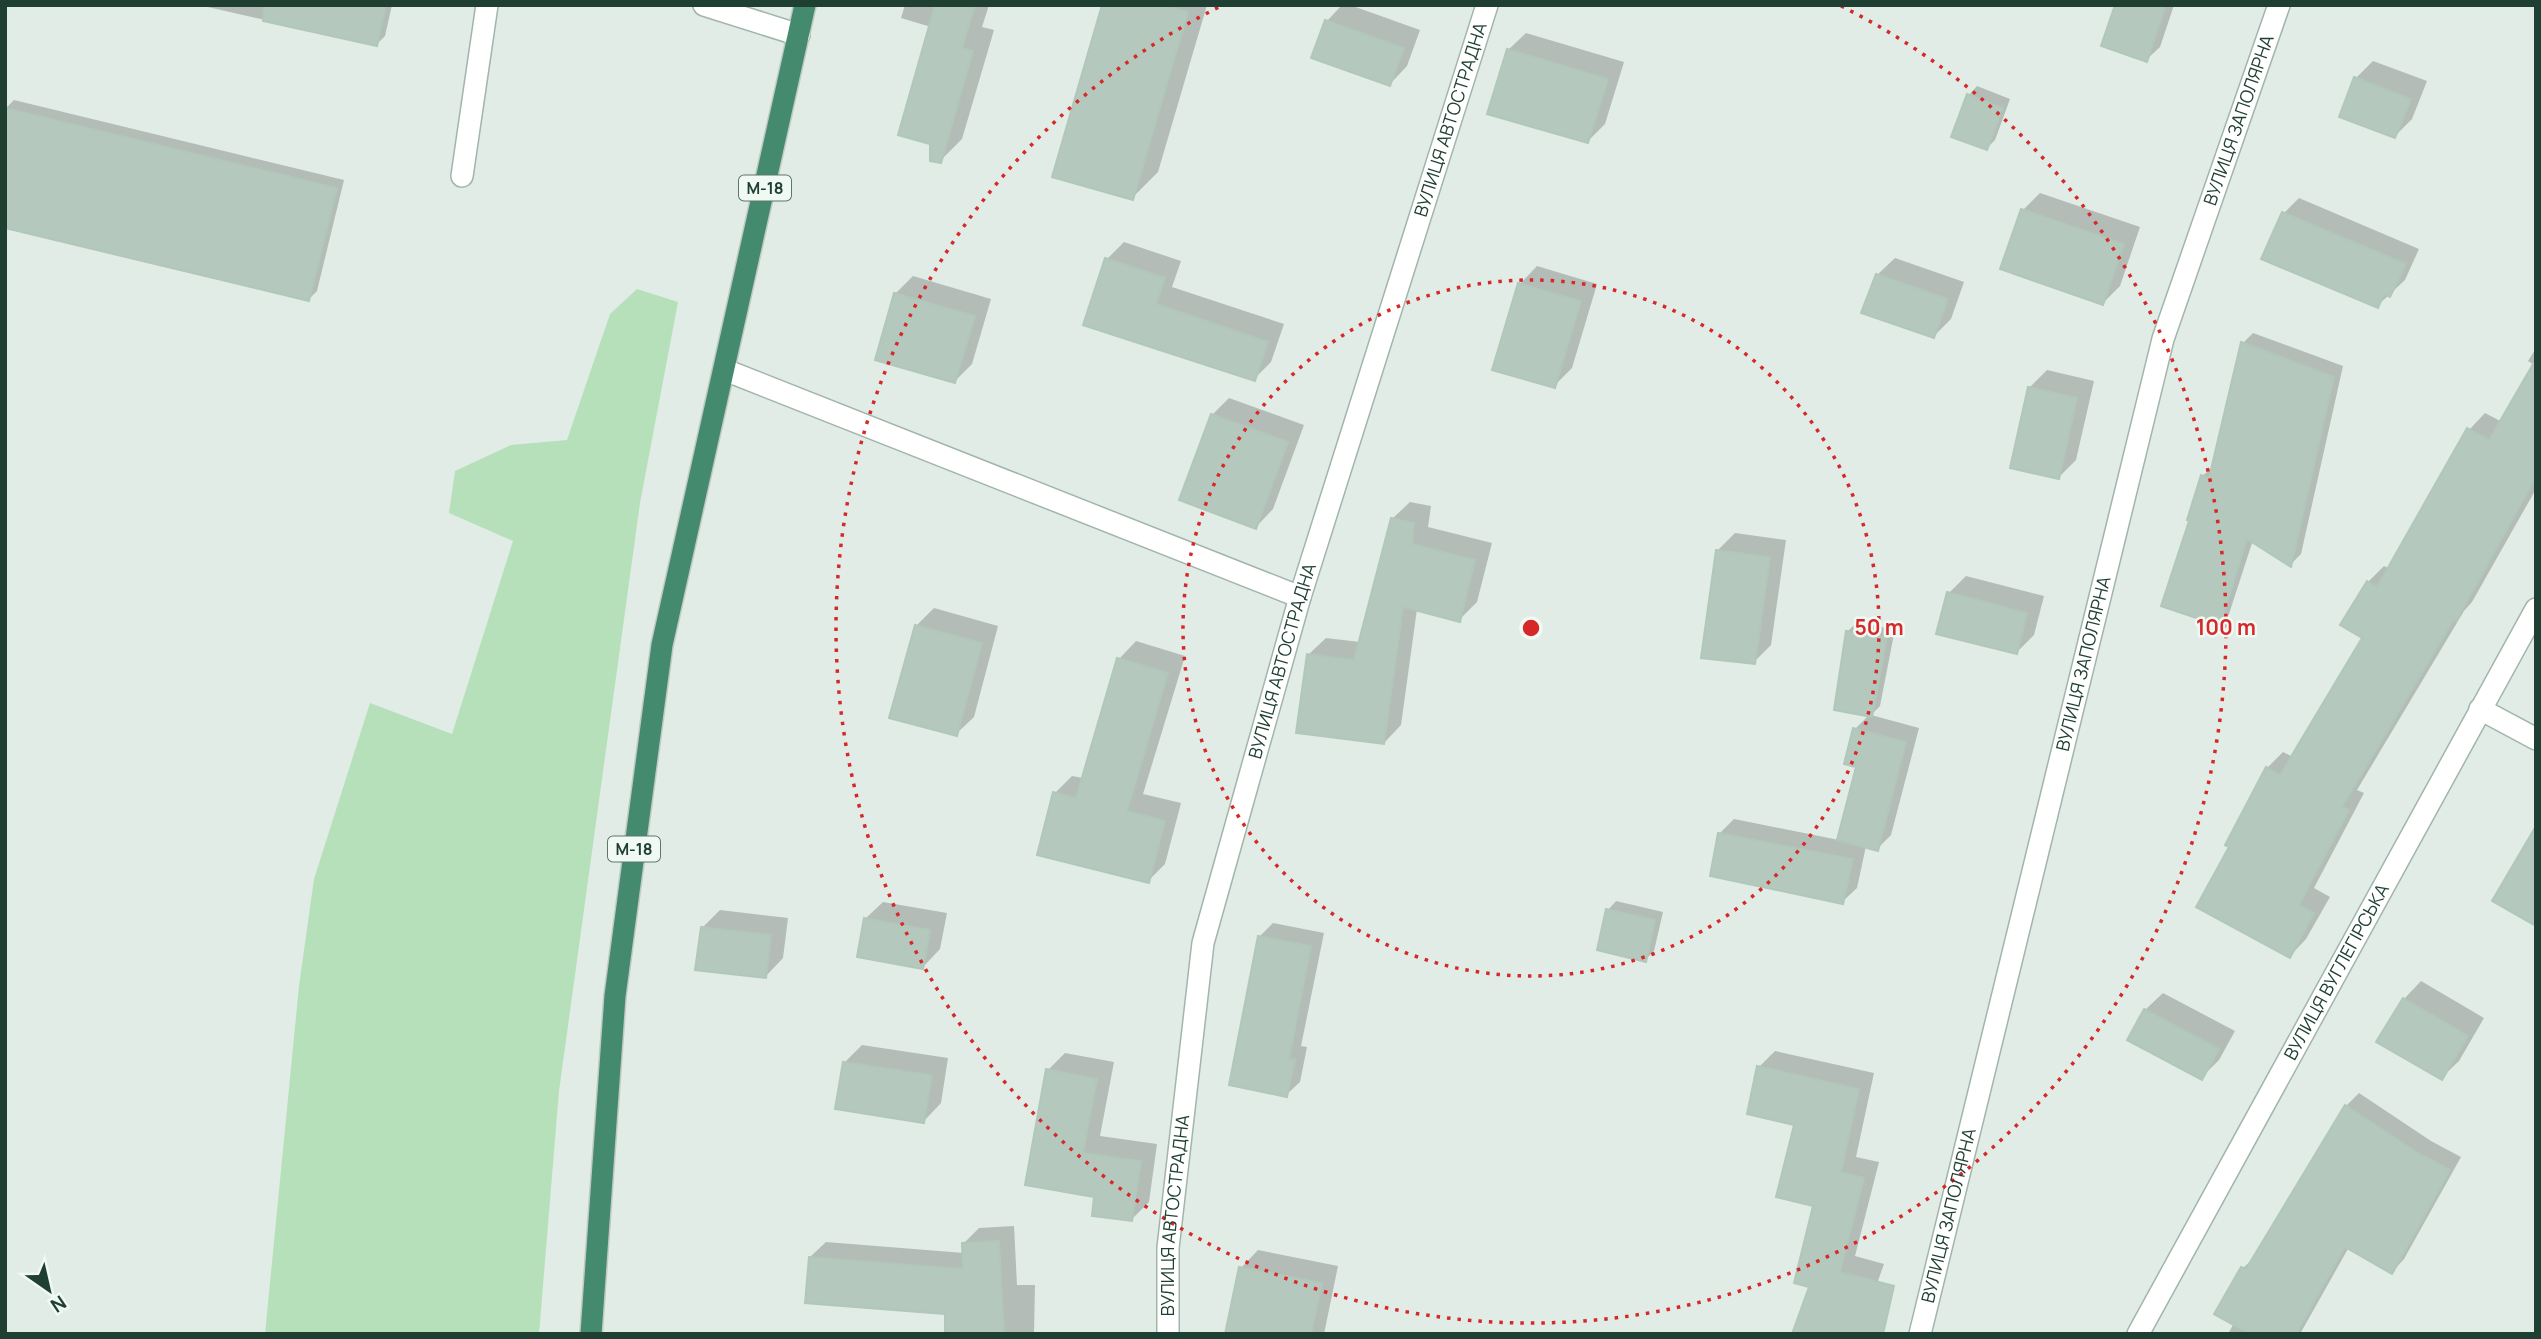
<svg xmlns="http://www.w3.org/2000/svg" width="2541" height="1339" viewBox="0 0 2541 1339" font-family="Manrope,sans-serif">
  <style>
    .green { fill: #b6e0ba }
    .shadow { fill: #0003 }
    .building { fill: #b5c8bd; stroke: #b1c7ba; stroke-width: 2 }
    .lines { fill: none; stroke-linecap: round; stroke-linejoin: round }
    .service-casing { stroke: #a2b5ab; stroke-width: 24 }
    .minor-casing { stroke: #a2b5ab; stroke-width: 24 }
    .trunk-casing { stroke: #c0c9c5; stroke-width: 24 }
    .service { stroke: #fff; stroke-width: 21 }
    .minor { stroke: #fff; stroke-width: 21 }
    .trunk { stroke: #438a6e; stroke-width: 21 }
    .ring { fill: none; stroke: #d62828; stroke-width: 3.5; stroke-dasharray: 3.5 7 }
    .labels { text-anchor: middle; stroke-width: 5; stroke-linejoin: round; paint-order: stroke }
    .shield { fill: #f0f9f3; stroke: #5d776b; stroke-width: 2 }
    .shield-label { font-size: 16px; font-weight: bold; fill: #1e3f31 }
    .street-label { font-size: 18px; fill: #1e3f31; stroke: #f0f9f3 }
    .centre { fill: #d62828; stroke: #f0f9f3; stroke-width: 3.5 }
    .ring-label { font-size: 21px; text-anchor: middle; font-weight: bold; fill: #d62828; stroke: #f0f9f3; stroke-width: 5; stroke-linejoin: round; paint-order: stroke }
  </style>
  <rect width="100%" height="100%" fill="#e0ece5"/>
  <path class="green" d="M637,289l41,13 -38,201 -81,588 -20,243h-274l34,-348 15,-107 56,-176 82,31 61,-193 -64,-28 6,-42 56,-26 56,-5 43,-126z"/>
  <path class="shadow" d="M199,5h193l-7,31 -9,9z
    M905,5h84l-7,22 12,3 -32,109 -22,22 -8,-18 -1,-116 -30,-9z
    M1104,5h103l-49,167 -26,26z
    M1342,5h8l70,25 -13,36 -17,18 -76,-27 13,-36z
    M2117,5h57l-14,42 -14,13z
    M1526,33l98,29 -19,62 -17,17 -80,-91z
    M2373,61l54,20 -15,38 -17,17 -39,-58z
    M1977,86l33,13 -15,41 -8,8 -18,-53z
    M14,100l330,80 -27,111 -8,8 -304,-190z
    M2040,193l100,34 -20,59 -17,17 -80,-93z
    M2299,198l120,51 -14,31 -28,26 -113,-48 20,-45z
    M1124,242l57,19 -9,26 112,37 -13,38 -17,17 -169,-55 22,-65z
    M1895,258l69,24 -13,37 -17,17 -57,-61z
    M1537,266l60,18 -25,84 -18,18 -34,-102z
    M913,276l78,23 -19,65 -17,17 -78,-22 19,-66z
    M2253,333l90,33 -42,188 -10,10 -38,-24 -24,74 -10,10 -27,-105 10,-43 12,-9 29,-124z
    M2536,348v141l-64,113 -8,9 -107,179 7,3 -50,95 16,9 -24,42 -16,17 -58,-110 35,-78 16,-16 10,5 71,-120 4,-55 16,-16 6,3 79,-139 16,-17 17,9 32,-57 -6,-4z
    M2047,370l47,11 -18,79 -17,17 -30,-89z
    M1229,398l75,27 -31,84 -17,18 -44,-112z
    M1410,502l21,4 -3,21 64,16 -15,59 -18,18 -42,-11 -16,116 -17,18 -76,-88 18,-17 34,4 32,-123z
    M1735,533l51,7 -15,105 -17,17 -36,-112z
    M1966,576l78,20 -10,39 -18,18 -67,-60z
    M934,608l64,18 -24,91 -18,17 -40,-108z
    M1856,623l39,6 -15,77 -9,9 48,13 -28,107 -14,14 -11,-3 -9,42 -15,14 -123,-68 15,-15 105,21 19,-75 -3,-36 15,-15 -23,-82z
    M1136,641l49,15 -42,138 38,9 -16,61 -17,17 -93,-88 17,-17 11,2 36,-119z
    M1616,901l47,11 -9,39 -9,9 -37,-50z
    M883,902l64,11 -7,36 -17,18 -58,-48z
    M720,910l68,8 -5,40 -17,18 -64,-48z
    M1273,923l51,10 -23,113 6,1 -7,35 -14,13 -27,-158z
    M2421,981l63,37 -25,43 -18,17 -62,-36 25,-43z
    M2163,993l72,38 -16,29 -17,17 -57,-67z
    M862,1045l86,13 -7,45 -17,18 -80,-58z
    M1775,1051l99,22 -18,84 23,5 -24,94 29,8 -25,70 -48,-48 4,-81 -19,-82 -37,-56z
    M1065,1053l49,9 -14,74 57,8 -8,58 -18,18 -35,-24 -48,-126z
    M2359,1093l72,48 30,16 -57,102 -12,13 -43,-25 -49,87h-72l6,-11 9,-55 13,-12 90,-150z
    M1014,1226l3,59h18l-1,48 10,1h-97v-21l-137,-56 16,-15 138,11v-10l15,-15z
    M1258,1250l80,16 -14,68h-97l14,-66z"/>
  <path class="building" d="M264,5h122l-9,41 -114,-25z
    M935,5h40l-13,43 11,3 -32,112 -11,-2v-17l-32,-9z
    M1102,5h61l25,7 -55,188 -81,-23z
    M2115,5h51l-19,57 -46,-16z
    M1325,20l79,28 -14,38 -79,-28z
    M1507,49l101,30 -20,64 -101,-29z
    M2354,77l57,22 -16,39 -56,-21z
    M1967,94l36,14 -16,42 -36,-13z
    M5,108l332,80 -28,113 -304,-73z
    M2021,209l103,35 -21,61 -103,-36z
    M2282,212l124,52 -16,33 -6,-3 -6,14 -117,-49z
    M1105,258l60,20 -9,26 112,38 -13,39 -172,-56z
    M1876,274l72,25 -14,39 -73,-25z
    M1518,283l63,18 -26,87 -63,-18z
    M894,293l81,23 -20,67 -80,-23z
    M2241,342l93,35 -43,190 -44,-28 -27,87 -59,-20 28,-85 -2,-1 14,-45 8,3z
    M2536,359v118l-80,144 -2,-2 -112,188 7,3 -50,95 15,8 -24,45 -94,-51 33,-60 -4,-2 41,-78 14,8 82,-137 -22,-13 27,-44 10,6 90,-159 22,12z
    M2028,387l49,11 -18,81 -49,-11z
    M1211,414l77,28 -32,87 -77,-29z
    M1391,518l23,5 -2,21 63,16 -15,62 -57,-15 -19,137 -88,-11 11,-79 47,6z
    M1716,550l54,7 -15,107 -54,-6z
    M1947,592l80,21 -10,41 -81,-20z
    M915,625l67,18 -25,93 -68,-18z
    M1846,631l41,6 -15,80 -38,-7z
    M1117,658l51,15 -41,138 38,10 -16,62 -112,-28 16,-63 23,6z
    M1853,728l53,14 -28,109 -41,-11 19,-73 -12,-3z
    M2536,826v100l-44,-25z
    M1718,833l135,26 -10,45 -133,-28z
    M1606,909l49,11 -9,42 -49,-12z
    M864,918l66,12 -7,39 -66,-12z
    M701,927l70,8 -5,43 -71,-8z
    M1258,936l53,10 -22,113 6,1 -8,37 -58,-12z
    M2403,998l65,38 -26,44 -66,-38z
    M2144,1009l75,40 -17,31 -75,-40z
    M843,1062l89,13 -8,48 -89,-14z
    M1757,1066l102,23 -18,83 23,6 -24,94 54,14 -11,48h-91l17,-47 -15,-4 19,-77 -37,-9 18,-72 -47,-11z
    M1046,1069l51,10 -14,74 58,8 -9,60 -40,-5 2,-19 -69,-12z
    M2345,1105l73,48 32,17 -58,104 -47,-27 -49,87h-46l-36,-20 27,-47 5,2z
    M999,1241l5,93h-59v-20l-140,-11 4,-46 154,12 -1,-26z
    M1239,1267l83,16 -11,51h-86z"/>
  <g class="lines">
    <defs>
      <path id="service" d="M704,5l95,30
        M462,176l25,-171"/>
      <g id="minor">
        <path d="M725,370l575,227"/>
        <path d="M2480,709l56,30"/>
        <path id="s1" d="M1168,1334v-86l35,-305 97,-346 187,-592"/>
        <path id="s2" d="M1920,1334l243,-995 116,-334"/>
        <path id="s3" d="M2138,1334l398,-725"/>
      </g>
      <path id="trunk" d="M591,1334l24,-338 47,-351 143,-640"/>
    </defs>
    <use href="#service" class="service-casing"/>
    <use href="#minor" class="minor-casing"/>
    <use href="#trunk" class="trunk-casing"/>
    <use href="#service" class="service"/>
    <use href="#minor" class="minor"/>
    <use href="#trunk" class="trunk"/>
  </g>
  <g class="ring">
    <circle cx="1531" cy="628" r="348"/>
    <path d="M1841 6A695 695 0 1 1 1221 6"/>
  </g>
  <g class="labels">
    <g class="shield">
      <rect x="739" y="175.5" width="52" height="25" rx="5"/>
      <rect x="608" y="836.5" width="52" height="25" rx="5"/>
    </g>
    <g class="shield-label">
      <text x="765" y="194">М-18</text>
      <text x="634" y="855">М-18</text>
    </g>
    <g class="street-label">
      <text dy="6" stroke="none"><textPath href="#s1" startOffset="1253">ВУЛИЦЯ АВТОСТРАДНА</textPath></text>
      <text dy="6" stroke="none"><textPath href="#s2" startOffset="1256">ВУЛИЦЯ ЗАПОЛЯРНА</textPath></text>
      <text dy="6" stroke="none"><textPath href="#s1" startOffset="686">ВУЛИЦЯ АВТОСТРАДНА</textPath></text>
      <text dy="6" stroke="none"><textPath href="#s2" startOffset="690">ВУЛИЦЯ ЗАПОЛЯРНА</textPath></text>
      <text dy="6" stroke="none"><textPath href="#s3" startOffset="413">ВУЛИЦЯ ВУГЛЕГІРСЬКА</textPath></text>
      <text dy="6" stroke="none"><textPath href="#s1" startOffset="119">ВУЛИЦЯ АВТОСТРАДНА</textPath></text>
      <text dy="6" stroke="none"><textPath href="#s2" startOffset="122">ВУЛИЦЯ ЗАПОЛЯРНА</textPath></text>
    </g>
  </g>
  <circle cx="1531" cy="628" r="10" class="centre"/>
  <g class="ring-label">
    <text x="1879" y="635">50 m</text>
    <text x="2226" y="635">100 m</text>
  </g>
  <rect width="2541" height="1339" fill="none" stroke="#1e3f31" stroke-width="14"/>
  <g transform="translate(49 1290) rotate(146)" stroke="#f0f9f3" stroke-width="5" paint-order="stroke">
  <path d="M0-5L12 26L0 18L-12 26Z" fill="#1e3f31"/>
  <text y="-10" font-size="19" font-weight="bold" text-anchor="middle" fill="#1e3f31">N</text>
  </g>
</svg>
